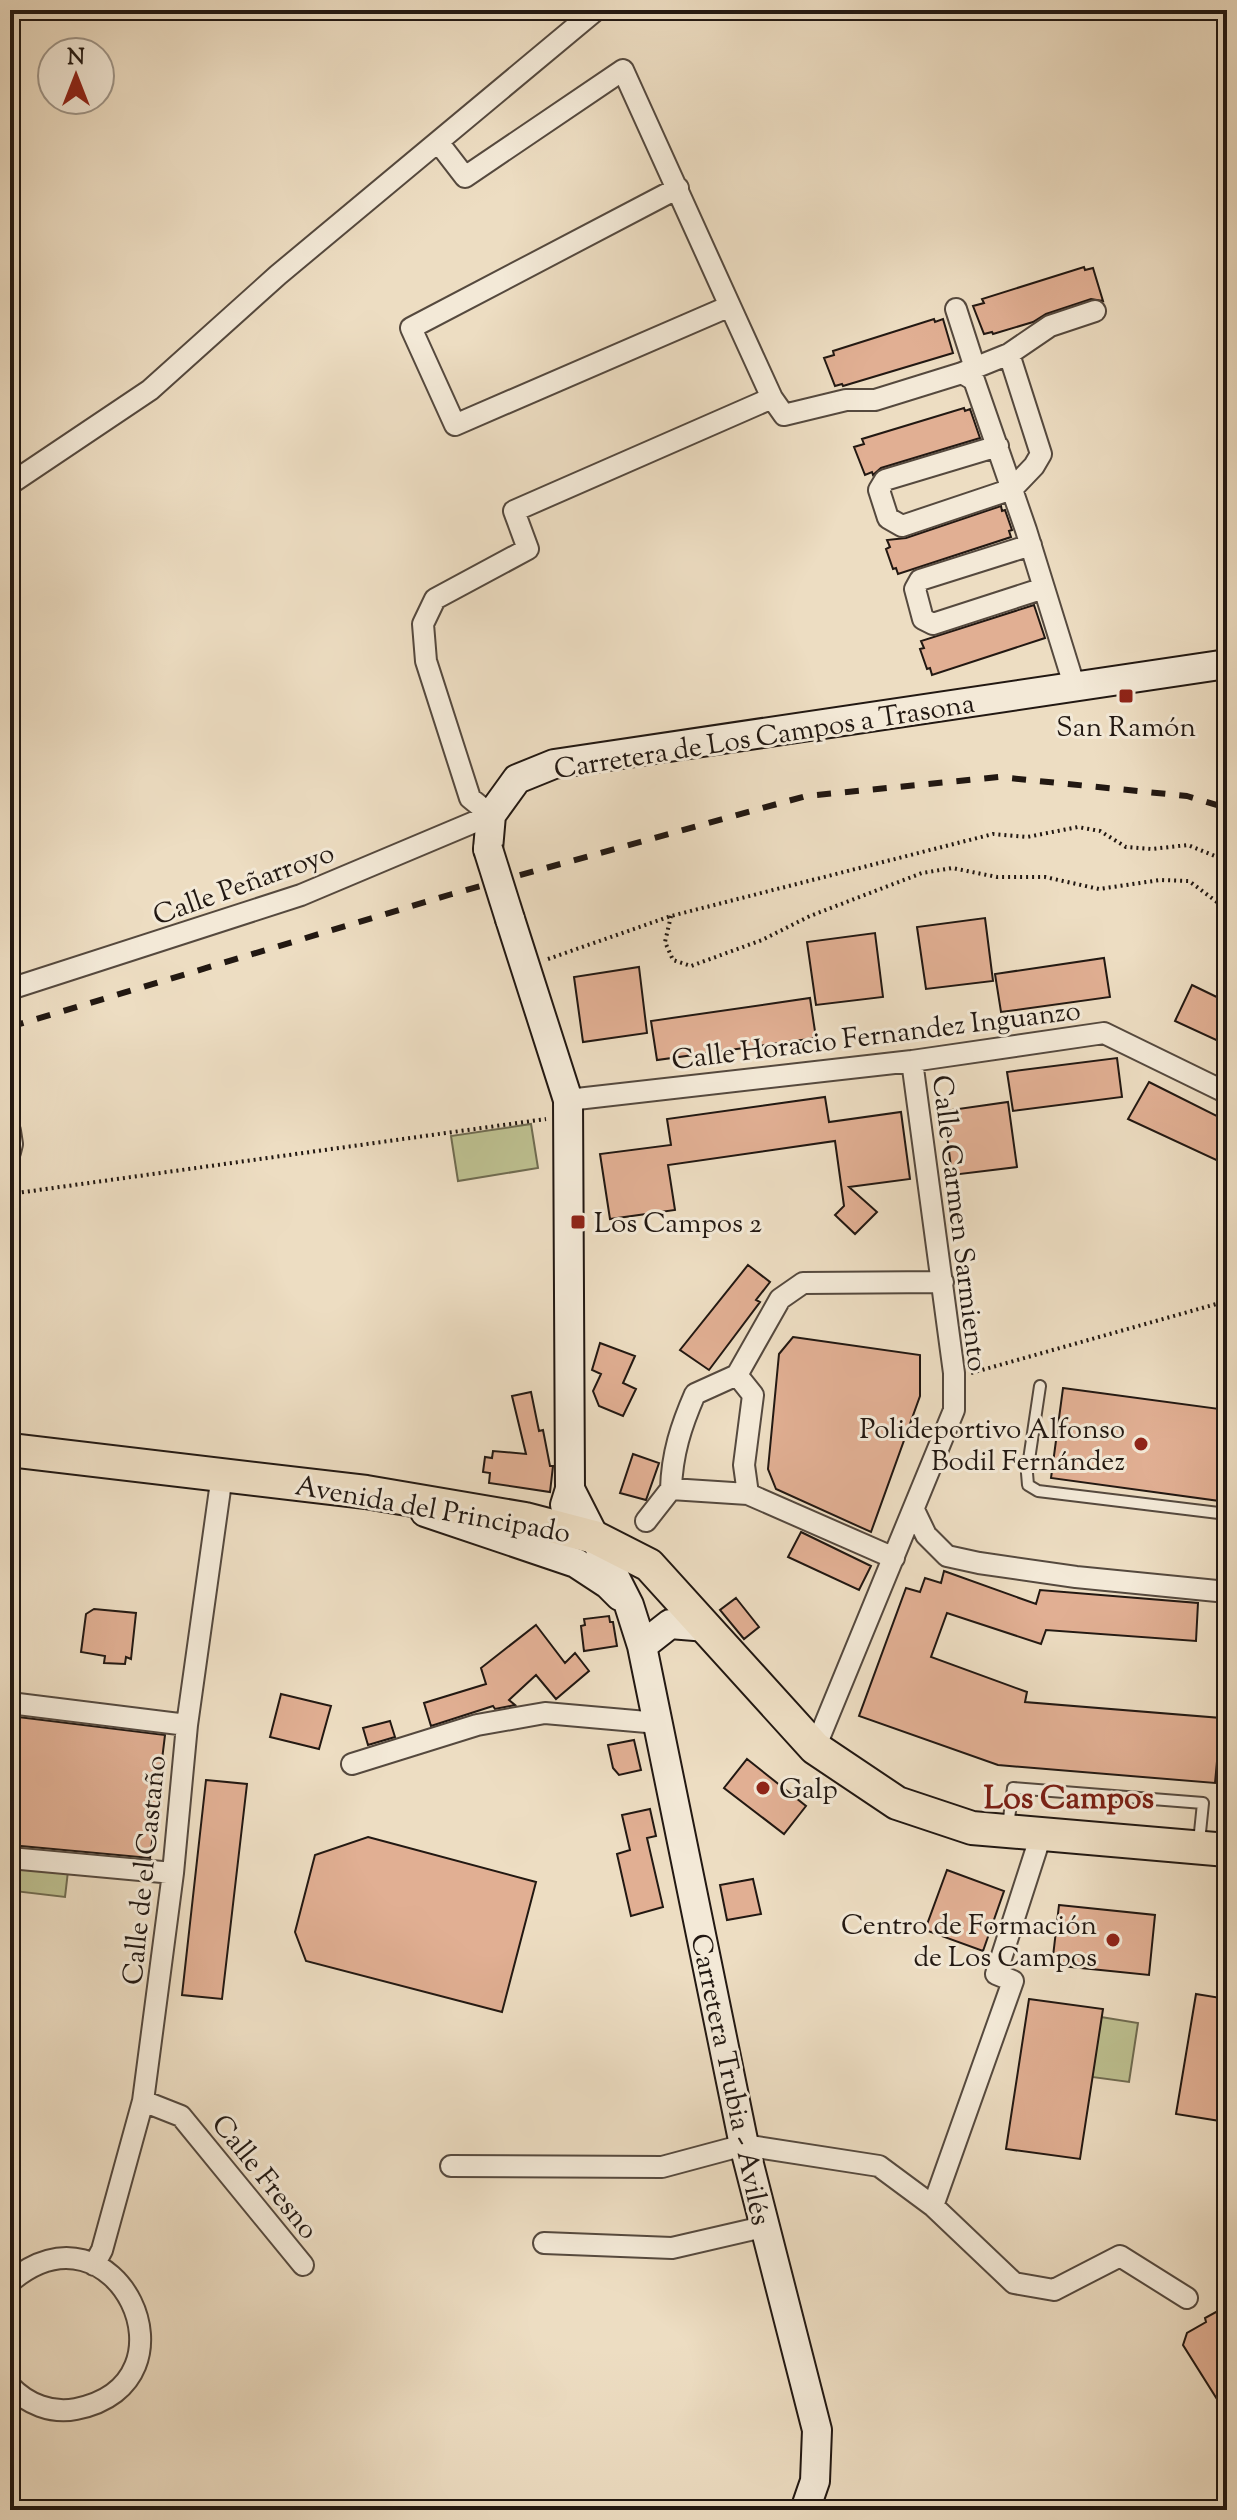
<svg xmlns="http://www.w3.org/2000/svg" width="1237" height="2520" viewBox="0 0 1237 2520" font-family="'Sorts Mill Goudy',serif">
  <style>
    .green { fill: #bdc090; stroke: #706c51; stroke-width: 2 }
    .building { fill: #e1af93; stroke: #221812; stroke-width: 2 }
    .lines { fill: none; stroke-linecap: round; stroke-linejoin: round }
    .lane-casing { stroke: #55493e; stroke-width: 14 }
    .street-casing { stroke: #55493e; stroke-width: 24 }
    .secondary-casing { stroke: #221812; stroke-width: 32 }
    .primary-casing { stroke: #221812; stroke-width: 36 }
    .path { stroke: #221812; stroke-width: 4; stroke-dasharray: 2 4; stroke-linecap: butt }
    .lane { stroke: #f3e9d7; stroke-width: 10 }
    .street { stroke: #f3e9d7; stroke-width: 20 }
    .secondary { stroke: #f3e9d7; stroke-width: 28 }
    .primary { stroke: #edddc2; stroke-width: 32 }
    .rail { stroke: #221812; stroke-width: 6; stroke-dasharray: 14 14; stroke-linecap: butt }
    .secondary-bridge-casing { stroke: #221812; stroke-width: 32; stroke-linecap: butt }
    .secondary-bridge { stroke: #f3e9d7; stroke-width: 28 }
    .poi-dot { fill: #8f2418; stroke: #f3e9d7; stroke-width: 3 }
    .labels { text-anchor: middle; stroke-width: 6; stroke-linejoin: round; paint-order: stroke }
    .poi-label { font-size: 28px; fill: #221812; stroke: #f3e9d7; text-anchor: start }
    .street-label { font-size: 28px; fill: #221812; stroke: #f3e9d7 }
    .quarter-label { font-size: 32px; font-weight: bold; fill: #7a1f14; stroke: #f3e9d7 }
  </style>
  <rect width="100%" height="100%" fill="#edddc2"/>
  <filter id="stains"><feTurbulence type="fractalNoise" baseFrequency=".0025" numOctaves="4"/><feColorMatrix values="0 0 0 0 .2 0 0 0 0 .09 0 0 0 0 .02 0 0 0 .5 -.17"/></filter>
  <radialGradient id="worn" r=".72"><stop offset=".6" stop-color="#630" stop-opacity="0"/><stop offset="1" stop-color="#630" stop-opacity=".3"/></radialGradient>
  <path class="green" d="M531,1124l7,44 -80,13 -7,-45z
    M18,1865l50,6 -3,26 -51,-6z
    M1101,2017l37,6 -9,59 -37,-5z"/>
  <path class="building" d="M1084,267l1,3 8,-2 10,33 -12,-2 -45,15 -13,8 -40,12 -1,-2 -8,2 -11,-28 11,-3 -2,-4z
    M934,319l1,3 8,-3 10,34 -110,33 -1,-2 -7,2 -11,-28 10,-3 -1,-4z
    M964,408l1,3 5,-2 10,29 -99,30 -8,7 -1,-3 -7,3 -11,-28 10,-3 -2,-5z
    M1001,506l1,5 3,-1 7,20 -3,1 2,6 -113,37 -2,-6 -3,1 -7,-20 4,-2 -3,-7 19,-2z
    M1034,605l11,33 -113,37 -2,-7 -3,1 -7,-20 4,-1 -3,-7z
    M985,918l8,63 -67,8 -9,-62z
    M875,933l8,64 -67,8 -9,-63z
    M1104,958l6,39 -109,15 -6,-38z
    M639,967l8,66 -64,9 -9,-65z
    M1192,985l35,17v43l-52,-24z
    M810,998l6,40 -159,22 -6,-39z
    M1117,1058l5,39 -109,14 -6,-39z
    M1149,1082l78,39v44l-99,-46z
    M825,1097l4,25 72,-10 9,67 -61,8 28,25 -22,22 -20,-19 9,-9 -9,-65 -167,24 7,45 -65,9 -10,-65 71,-9 -4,-26z
    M1008,1102l9,65 -65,8 -8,-64z
    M748,1265l22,17 -14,18 4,2 -51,68 -29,-20z
    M793,1337l127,18v41l-49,136 -95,-43 -8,-20 11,-115z
    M600,1343l35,13 -12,27 13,6 -13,27 -24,-10 -6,-15 8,-17 -9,-4z
    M1063,1388l164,22v92l-176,-24z
    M531,1392l8,39 4,-1 7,36h3l-3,26 -61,-9 1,-10 -7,-1 2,-15 7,1 1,-7 33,3 -14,-58z
    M633,1454l26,9 -13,37 -26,-7z
    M801,1532l70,34 -12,24 -71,-33z
    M944,1571l92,33 4,-14 158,13 -2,38 -150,-11 -5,14 -94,-31 -16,44 96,35 -2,10 196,16 -6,65 -217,-18 -139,-49 47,-128 14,4 5,-14 16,5z
    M736,1598l23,29 -15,12 -24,-29z
    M94,1609l42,4 -5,46 -5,-2 -1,7 -21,-1 1,-7 -24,-4 5,-38z
    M609,1616l1,6h3l4,24 -33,5 -3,-25 4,-1 -1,-6z
    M536,1625l29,38 10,-10 14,18 -33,28 -20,-24 -27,25 6,5 -20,4 -2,-3 -62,20 -7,-23 62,-19 -5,-16z
    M281,1694l50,12 -12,43 -49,-12z
    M10,1716l155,19 -15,123 -140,-13z
    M390,1721l5,16 -27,8 -5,-17z
    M634,1740l7,30 -22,5 -6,-7 -5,-23z
    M747,1759l59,47 -22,28 -60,-46z
    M206,1780l41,4 -25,215 -40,-4z
    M650,1809l6,27 -9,2 16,69 -32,9 -14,-62 13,-4 -8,-35z
    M368,1837l168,45 -34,130 -196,-51 -11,-29 20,-77z
    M947,1870l57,21 -21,60 -58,-21z
    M753,1879l8,35 -34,6 -7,-35z
    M1059,1905l96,10 -6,60 -97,-10z
    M1196,1994l31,5v97h-4l-3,25 -44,-7z
    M1029,1999l74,10 -23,150 -74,-10z
    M1227,2306v109l-44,-70 4,-12 19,-11 -1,-4z"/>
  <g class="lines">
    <defs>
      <path id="lane" d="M1040,1386l-13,87 1,12 10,6 189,23
        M1008,1826l5,-38 190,15 -4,39"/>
      <path id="street" d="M438,142l27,35 158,-107 107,236
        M956,309l19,59
        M1009,354l41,-28 45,-15
        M962,373l47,-19 32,100 -7,12 -22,23 -110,37 -14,-8 -9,-28 6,-10 113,-34
        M772,398l12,17 62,-15h29l87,-27 12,7 52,150 49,158
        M10,484l140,-94 128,-115 318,-265
        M1031,545l-111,35 -5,9 8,30 10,5 111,-36
        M10,989l291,-94 190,-80 -21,-17 -44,-137 -3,-37 12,-25 93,-50 -14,-38 258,-113 -42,-92 -275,119 -44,-97 267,-140
        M568,1100l344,-39 192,-28 123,60
        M10,1131l2,13 -2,8
        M737,1375l16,20 -9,70 4,29 146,64
        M748,1494l-77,-5c1,-35 10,-63 24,-95l42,-19 43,-76 23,-16 140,-1
        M914,1510l12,25 21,21 32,7 97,14 151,15
        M646,1521l25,-32
        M10,1703l177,22
        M815,1748l139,-338v-37l-42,-312
        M352,1764l125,-39 68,-12 113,10
        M10,1858l163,15
        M143,2101l38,15 122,149
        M451,2166l211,1 82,-22 135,21 54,40 81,77 40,7 66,-34 67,42
        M933,2206l80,-225 -17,-7 45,-139
        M544,2243l128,5 91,-21
        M94,2265l8,-15 41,-149 30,-228 14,-148 35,-250
        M10,2282c105,-90 196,101 66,127 -24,5 -49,-5 -66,-23"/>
      <path id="secondary" d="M488,849l3,-34 26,-36 37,-15 673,-100
        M510,919l58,181 2,389 -5,16
        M570,1489l59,116 13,41 102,499 73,285 -2,51 -10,29
        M425,1512l151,51 32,21 12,12
        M642,1646l28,-22 37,3"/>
      <path id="primary" d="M10,1450l356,42 159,27 69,18 55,28 166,183 82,55 75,25 255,22"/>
    </defs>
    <use href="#lane" class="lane-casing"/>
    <use href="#street" class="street-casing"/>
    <use href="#secondary" class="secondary-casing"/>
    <use href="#primary" class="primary-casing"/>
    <path class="path" d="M671,916l-6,26 8,18 18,6 71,-26 48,-24 112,-43 30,-5 45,9h48l54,12 61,-9 29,1 32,24h6
      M548,959l123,-43 322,-82 34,3 51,-10 22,4 26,16 26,2 36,-4 39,16
      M10,1194l536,-75
      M971,1373l256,-72"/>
    <use href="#lane" class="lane"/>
    <use href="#street" class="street"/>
    <use href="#secondary" class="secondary"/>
    <use href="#primary" class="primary"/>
    <path class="rail" d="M10,1027l442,-133 354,-98 193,-19 188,19 40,12"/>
    <defs>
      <path id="secondary-bridge" d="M488,849l22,70"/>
    </defs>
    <use href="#secondary-bridge" class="secondary-bridge-casing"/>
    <use href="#secondary-bridge" class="secondary-bridge"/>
  </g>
  <g class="poi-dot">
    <rect x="1118" y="688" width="16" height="16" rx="4"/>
    <rect x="570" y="1214" width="16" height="16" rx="4"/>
    <circle cx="1141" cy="1444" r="8"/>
    <circle cx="763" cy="1788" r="8"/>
    <circle cx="1113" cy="1940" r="8"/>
  </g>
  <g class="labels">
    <g class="poi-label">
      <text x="1126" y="736" text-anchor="middle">San Ramón</text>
      <text x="594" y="1232">Los Campos 2</text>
      <text x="1125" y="1438" text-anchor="end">Polideportivo Alfonso<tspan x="1125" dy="32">Bodil Fernández</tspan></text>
      <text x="779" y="1798">Galp</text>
      <text x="1097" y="1934" text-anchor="end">Centro de Formación<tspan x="1097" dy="32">de Los Campos</tspan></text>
    </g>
    <g class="street-label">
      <text transform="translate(764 735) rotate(-9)" y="10">Carretera de Los Campos a Trasona</text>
      <text transform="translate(243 883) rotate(-20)" y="10">Calle Peñarroyo</text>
      <text transform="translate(876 1034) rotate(-7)" y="10">Calle Horacio Fernandez Inguanzo</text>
      <text transform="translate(961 1223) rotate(83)" y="10">Calle Carmen Sarmiento</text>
      <text transform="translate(433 1508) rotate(10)" y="10">Avenida del Principado</text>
      <text transform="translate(143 1870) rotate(-84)" y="10">Calle de el Castaño</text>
      <text transform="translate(732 2079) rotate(78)" y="10">Carretera Trubia - Avilés</text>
      <text transform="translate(266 2176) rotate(51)" y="10">Calle Fresno</text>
    </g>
    <g class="quarter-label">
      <text x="1069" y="1808">Los Campos</text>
    </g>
  </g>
  <rect width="1237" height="2520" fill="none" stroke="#edddc2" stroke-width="40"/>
  <rect x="12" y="12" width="1213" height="2496" fill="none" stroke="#221812" stroke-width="4"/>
  <rect x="20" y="20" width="1197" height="2480" fill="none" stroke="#221812" stroke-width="2"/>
  <g transform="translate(76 76)"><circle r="38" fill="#f3e9d7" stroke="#9f9588" stroke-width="2"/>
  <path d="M0-6L14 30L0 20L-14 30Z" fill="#8f2418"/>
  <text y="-12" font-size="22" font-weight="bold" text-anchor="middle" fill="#221812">N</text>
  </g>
  <rect width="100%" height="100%" filter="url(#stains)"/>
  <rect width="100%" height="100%" fill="url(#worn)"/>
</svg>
